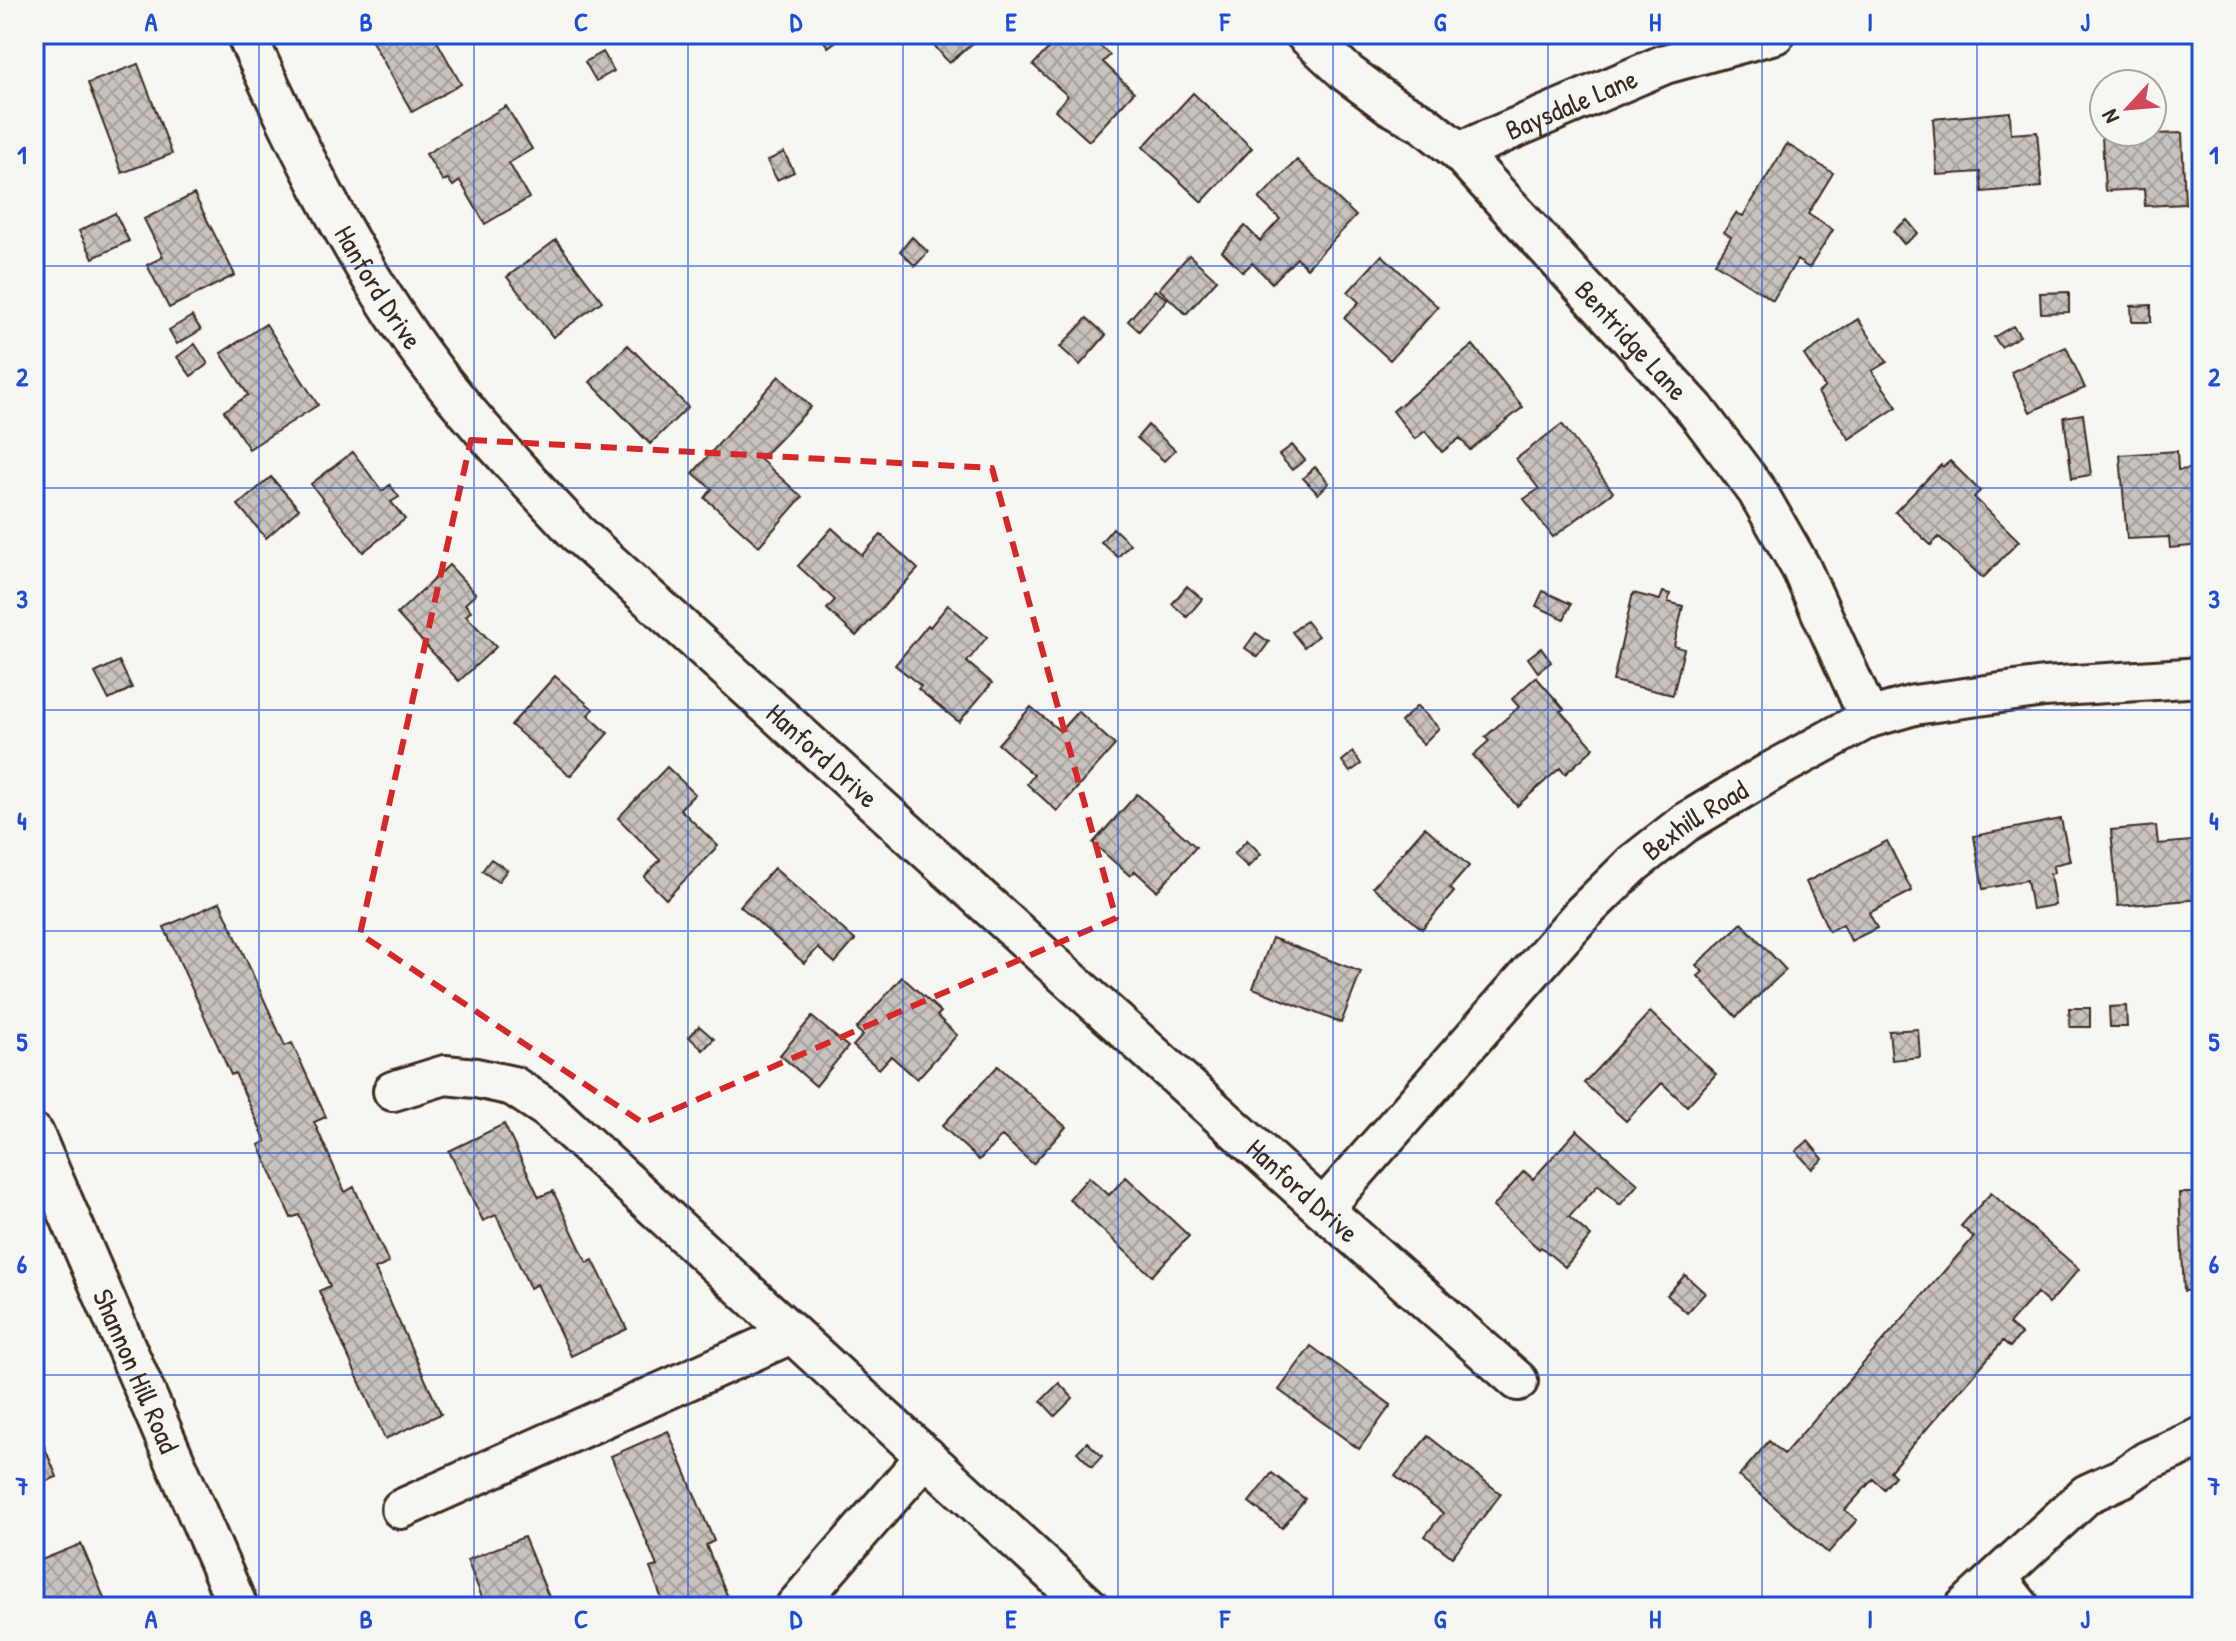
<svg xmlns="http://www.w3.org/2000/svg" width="2236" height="1641" viewBox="0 0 2236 1641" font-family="'Patrick Hand',sans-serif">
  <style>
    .building { fill: url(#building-cross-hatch); stroke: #3b2a1e; stroke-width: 2 }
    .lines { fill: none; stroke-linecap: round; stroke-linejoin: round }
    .minor-casing { stroke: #3b2a1e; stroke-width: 44 }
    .minor { stroke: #f6f6f2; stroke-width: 38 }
    .marked { fill: none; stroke: #d62828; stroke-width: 6; stroke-dasharray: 16 10; stroke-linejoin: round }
    .grid { fill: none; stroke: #1d4ed8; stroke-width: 2; stroke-opacity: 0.55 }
    .labels { text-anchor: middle; stroke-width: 7; stroke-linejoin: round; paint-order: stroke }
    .street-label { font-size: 28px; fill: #3b2a1e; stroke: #f6f6f2 }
    .neatline { fill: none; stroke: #1d4ed8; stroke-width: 3 }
    .grid-label { font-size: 26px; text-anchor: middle; font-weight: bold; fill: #1d4ed8 }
  </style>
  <defs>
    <pattern id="building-cross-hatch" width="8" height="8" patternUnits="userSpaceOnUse" patternTransform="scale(2)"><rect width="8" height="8" fill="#c8c3be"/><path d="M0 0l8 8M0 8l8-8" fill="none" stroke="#a49f9a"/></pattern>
  </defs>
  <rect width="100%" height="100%" fill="#f6f6f2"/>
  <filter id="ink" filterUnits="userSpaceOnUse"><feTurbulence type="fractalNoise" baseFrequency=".0125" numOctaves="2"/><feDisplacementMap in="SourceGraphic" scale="16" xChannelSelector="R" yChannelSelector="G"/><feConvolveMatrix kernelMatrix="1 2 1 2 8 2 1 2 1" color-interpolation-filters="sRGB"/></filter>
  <g filter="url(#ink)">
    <path class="building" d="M371,34h62l28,50 -49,28 -43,-76z
      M819,34h27l-18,13z
      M925,34h59l-35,29z
      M1062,34h4l8,7 6,-7h7l23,21 -7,7 31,30 -45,49 -34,-31 13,-14 -35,-31z
      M603,52l11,19 -18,10 -11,-19z
      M138,64l34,90 -50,19 -34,-90z
      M1193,93l59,55 -50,54 -59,-55z
      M506,106l26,43 -23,14 20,35 -44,26 -25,-43 -7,5 -5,-7 -5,2 -17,-27z
      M2010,112l1,22 26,-2 5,55 -60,5 -2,-20 -43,3 -4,-56z
      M2182,133l3,71 -40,2 -1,-17 -39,2 -3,-55z
      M1787,144l46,29 -25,41 25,16 -24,38 -12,-8 -24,40 -58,-37 16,-26 -7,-5 12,-19 7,3z
      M784,152l10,20 -17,8 -10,-19z
      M1297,160l59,56 -49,52 -10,-10 -25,25 -20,-20 -9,9 -21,-21 23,-25 15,15 20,-22 -21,-20z
      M194,194l41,81 -66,33 -22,-43 16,-8 -19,-38z
      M115,213l14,28 -36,17 -14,-27z
      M1907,220l11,13 -14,11 -11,-13z
      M912,237l16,15 -13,14 -15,-15z
      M556,240l46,61 -49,36 -46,-60z
      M1189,255l28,25 -31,34 -27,-25z
      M1382,255l56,52 -48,53 -46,-42 15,-16 -11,-10z
      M1155,290l12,9 -28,32 -11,-10z
      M2069,292v20l-28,1 -1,-20z
      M2151,305v17h-19l-1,-16z
      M192,316l9,14 -24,14 -8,-14z
      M1087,318l19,17 -26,30 -20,-18z
      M1858,319l29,43 -15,9 25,36 -48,32 -31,-46 7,-6 -21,-32z
      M266,324l52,81 -69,44 -25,-38 24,-16 -27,-42z
      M2013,326l7,10 -19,11 -7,-10z
      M195,344l13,20 -17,12 -14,-19z
      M2202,344v56h-5l-4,-55z
      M628,345l60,62 -38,37 -60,-62z
      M1473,345l50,62 -53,43 -10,-12 -18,14 -17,-21 -10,8 -22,-28z
      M2066,347l19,41 -55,24 -19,-40z
      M779,376l32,31 -51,52 42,38 -43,49 -54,-48 7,-9 -19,-16z
      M2083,414l8,61 -19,3 -8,-61z
      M1562,424l51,68 -60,45 -29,-38 15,-10 -23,-30z
      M1148,425l27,25 -11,11 -27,-23z
      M1292,445l13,15 -13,10 -13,-15z
      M2177,451l1,19 24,-2v77l-32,3 -1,-11 -42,2 -7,-84z
      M353,452l29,39 8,-6 9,12 -8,5 14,17 -42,33 -52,-68z
      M1950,461l30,30 -6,6 45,44 -36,37 -44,-41 -8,8 -36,-33 46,-47 2,2z
      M1315,467l14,16 -11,11 -15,-16z
      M271,477l28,32 -33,29 -28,-33z
      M832,528l30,27 19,-20 37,34 -62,67 -29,-27 8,-9 -37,-34z
      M1113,528l17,16 -12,13 -17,-15z
      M449,565l27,29 -11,10 6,7 -5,5 30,31 -37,34 -62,-67z
      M1187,586l15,13 -15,18 -15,-13z
      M1543,591l28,13 -7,15 -28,-13z
      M1663,592l7,2 -2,8 15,4 -9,40 10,3 -11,46 -60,-14 20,-88 27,7z
      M948,605l39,32 -20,25 25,21 -33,39 -41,-33 3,-3 -26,-21 33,-40 2,2z
      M1306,621l12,15 -14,11 -12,-15z
      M1256,633l13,9 -11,15 -13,-9z
      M1541,648l10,14 -13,10 -10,-14z
      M119,661l13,27 -23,12 -14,-27z
      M555,676l38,33 -5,6 20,18 -38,43 -59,-51z
      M1536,677l28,32 -4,2 34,37 -29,26 -5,-6 -43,38 -44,-51 16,-14 -4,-4 34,-30 -7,-8z
      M1417,706l22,22 -16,16 -22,-22z
      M1031,707l29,24 18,-20 37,34 -58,66 -30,-27 7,-9 -36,-31z
      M1353,752l8,12 -11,8 -8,-11z
      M667,767l28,27 -15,15 38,37 -52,53 -22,-22 16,-17 -42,-42z
      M1137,794l59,53 -39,44 -22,-20 -5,5 -37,-33z
      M2061,819l9,42 -17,4 1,8 -4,1 5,31 -23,4 -5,-29 -44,9 -9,-53z
      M2156,826l2,18 44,-4v59l-84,7 -7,-76z
      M1425,827l44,39 -19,22 4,4 -32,37 -49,-42z
      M1247,840l14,14 -13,13 -14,-13z
      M1887,841l25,50 -43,22 8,15 -26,13 -8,-17 -14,7 -23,-49z
      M491,859l16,11 -9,12 -16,-11z
      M774,868l81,72 -20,23 -17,-15 -14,15 -64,-57z
      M220,902l65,144 7,-3 34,74 -12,5 31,70 9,-5 35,76 -14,6 66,145 -56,25 -66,-148 11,-5 -31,-71 -8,3 -32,-73 7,-4 -31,-68 -4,2 -67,-148z
      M1742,923l44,47 -50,47 -38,-41 5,-4 -7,-7z
      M1272,938l89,34 -20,51 -88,-35z
      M902,977l39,35 -4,4 20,19 -40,44 -26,-23 -12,13 -26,-23 10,-11 -7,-6z
      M2126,1006l1,21h-17l-1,-20z
      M2069,1008h21v19h-20z
      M1650,1012l66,62 -29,32 -25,-23 -36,38 -42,-38z
      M812,1017l36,30 -32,39 -36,-31z
      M699,1026l15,13 -11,11 -14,-13z
      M1918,1029l2,28 -28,3 -3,-29z
      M998,1066l68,61 -33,37 -31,-28 -23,24 -37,-34z
      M504,1124l35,73 14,-6 34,72 6,-3 34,69 -56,27 -34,-72 -7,4 -34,-73 -13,6 -34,-70z
      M1577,1130l61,54 -18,21 -22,-20 -29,32 22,19 -26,31 -24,-20 -2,2 -46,-42 31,-36 9,8z
      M1808,1141l15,18 -11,10 -16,-18z
      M1089,1177l20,18 17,-18 63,59 -37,40 -83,-77z
      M2202,1179v111l-18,1 -5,-98h15l-1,-13z
      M1991,1193l88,76 -30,35 -12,-11 -28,31 12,10 -11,13 -7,-6 -113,130 5,5 -11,13 -11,-10 -28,31 12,10 -29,33 -89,-77 30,-35 15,13 190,-217 -13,-11z
      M1685,1275l20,18 -18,20 -20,-18z
      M1311,1346l80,59 -32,44 -80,-59z
      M1059,1383l14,15 -18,18 -14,-15z
      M34,1422l23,55 -23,9z
      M668,1431l46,110 -8,4 26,62h-67l-15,-39 7,-2 -46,-110z
      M1428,1436l73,58 -49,63 -27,-21 18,-23 -48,-37z
      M1087,1442l15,14 -10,11 -15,-15z
      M1272,1473l33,26 -23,29 -33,-26z
      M524,1537l29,70h-67l-19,-47z
      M81,1544l27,63h-74l2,-8 -2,-36z"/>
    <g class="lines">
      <defs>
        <g id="minor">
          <path id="s1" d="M246,34c48,105 99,210 165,305 49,70 108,132 166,194l746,676 195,172"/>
          <path id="s2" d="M1305,34l42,39 43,32 34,19 35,28 236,257 62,82 44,77 68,150"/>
          <path id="s3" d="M1459,152l206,-88 110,-30"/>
          <path d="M393,1091l52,-16 31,3 37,8 35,23 541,498"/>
          <path id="s4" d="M34,1134l204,473"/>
          <path id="s5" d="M1323,1209l259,-295 52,-51 51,-40 87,-52 97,-53 45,-13 130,-18 158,-10"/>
          <path d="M401,1509l390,-175"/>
          <path d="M1997,1578l23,29"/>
          <path d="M795,1607l131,-151"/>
          <path d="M1965,1607l122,-113 35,-16 25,-17 55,-24"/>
        </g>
      </defs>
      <use href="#minor" class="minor-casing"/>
      <use href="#minor" class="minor"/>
    </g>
  </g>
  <path class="marked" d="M471,440l521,28 124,450 -473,205 -283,-189z"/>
  <path class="grid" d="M259,34v1573M474,34v1573M688,34v1573M903,34v1573M1118,34v1573M1333,34v1573M1548,34v1573M1762,34v1573M1977,34v1573M34,266h2168M34,488h2168M34,710h2168M34,931h2168M34,1153h2168M34,1375h2168"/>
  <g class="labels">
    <g class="street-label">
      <text dy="10" stroke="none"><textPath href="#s3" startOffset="122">Baysdale Lane</textPath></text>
      <text dy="10" stroke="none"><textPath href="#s1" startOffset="286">Hanford Drive</textPath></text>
      <text dy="10" stroke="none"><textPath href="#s2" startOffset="450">Bentridge Lane</textPath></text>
      <text dy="10" stroke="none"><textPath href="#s1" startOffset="934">Hanford Drive</textPath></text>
      <text dy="10" stroke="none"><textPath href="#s5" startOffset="540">Bexhill Road</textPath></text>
      <text dy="10" stroke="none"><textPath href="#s1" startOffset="1582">Hanford Drive</textPath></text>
      <text dy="10" stroke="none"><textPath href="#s4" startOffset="258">Shannon Hill Road</textPath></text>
    </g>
  </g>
  <rect width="2236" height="1641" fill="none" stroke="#f6f6f2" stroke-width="88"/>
  <g transform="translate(2128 108) rotate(244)"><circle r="38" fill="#f6f6f2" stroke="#aba49d" stroke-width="2"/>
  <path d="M0-6L14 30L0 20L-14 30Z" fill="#d1495b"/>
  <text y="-12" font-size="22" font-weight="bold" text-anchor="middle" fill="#3b2a1e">N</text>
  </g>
  <rect x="44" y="44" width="2148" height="1553" class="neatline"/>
  <g class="grid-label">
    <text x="151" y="31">A</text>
    <text x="366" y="31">B</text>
    <text x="581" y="31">C</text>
    <text x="796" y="31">D</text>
    <text x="1011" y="31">E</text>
    <text x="1225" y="31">F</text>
    <text x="1440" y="31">G</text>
    <text x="1655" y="31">H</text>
    <text x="1870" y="31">I</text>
    <text x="2085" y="31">J</text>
    <text x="22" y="164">1</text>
    <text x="2214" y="164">1</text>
    <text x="22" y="386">2</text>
    <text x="2214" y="386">2</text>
    <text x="22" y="608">3</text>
    <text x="2214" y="608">3</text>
    <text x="22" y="830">4</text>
    <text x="2214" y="830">4</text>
    <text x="22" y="1051">5</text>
    <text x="2214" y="1051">5</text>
    <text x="22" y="1273">6</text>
    <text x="2214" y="1273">6</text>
    <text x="22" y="1495">7</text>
    <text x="2214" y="1495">7</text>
    <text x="151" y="1628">A</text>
    <text x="366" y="1628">B</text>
    <text x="581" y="1628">C</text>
    <text x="796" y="1628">D</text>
    <text x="1011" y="1628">E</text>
    <text x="1225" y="1628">F</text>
    <text x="1440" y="1628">G</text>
    <text x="1655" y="1628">H</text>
    <text x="1870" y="1628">I</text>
    <text x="2085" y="1628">J</text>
  </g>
</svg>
